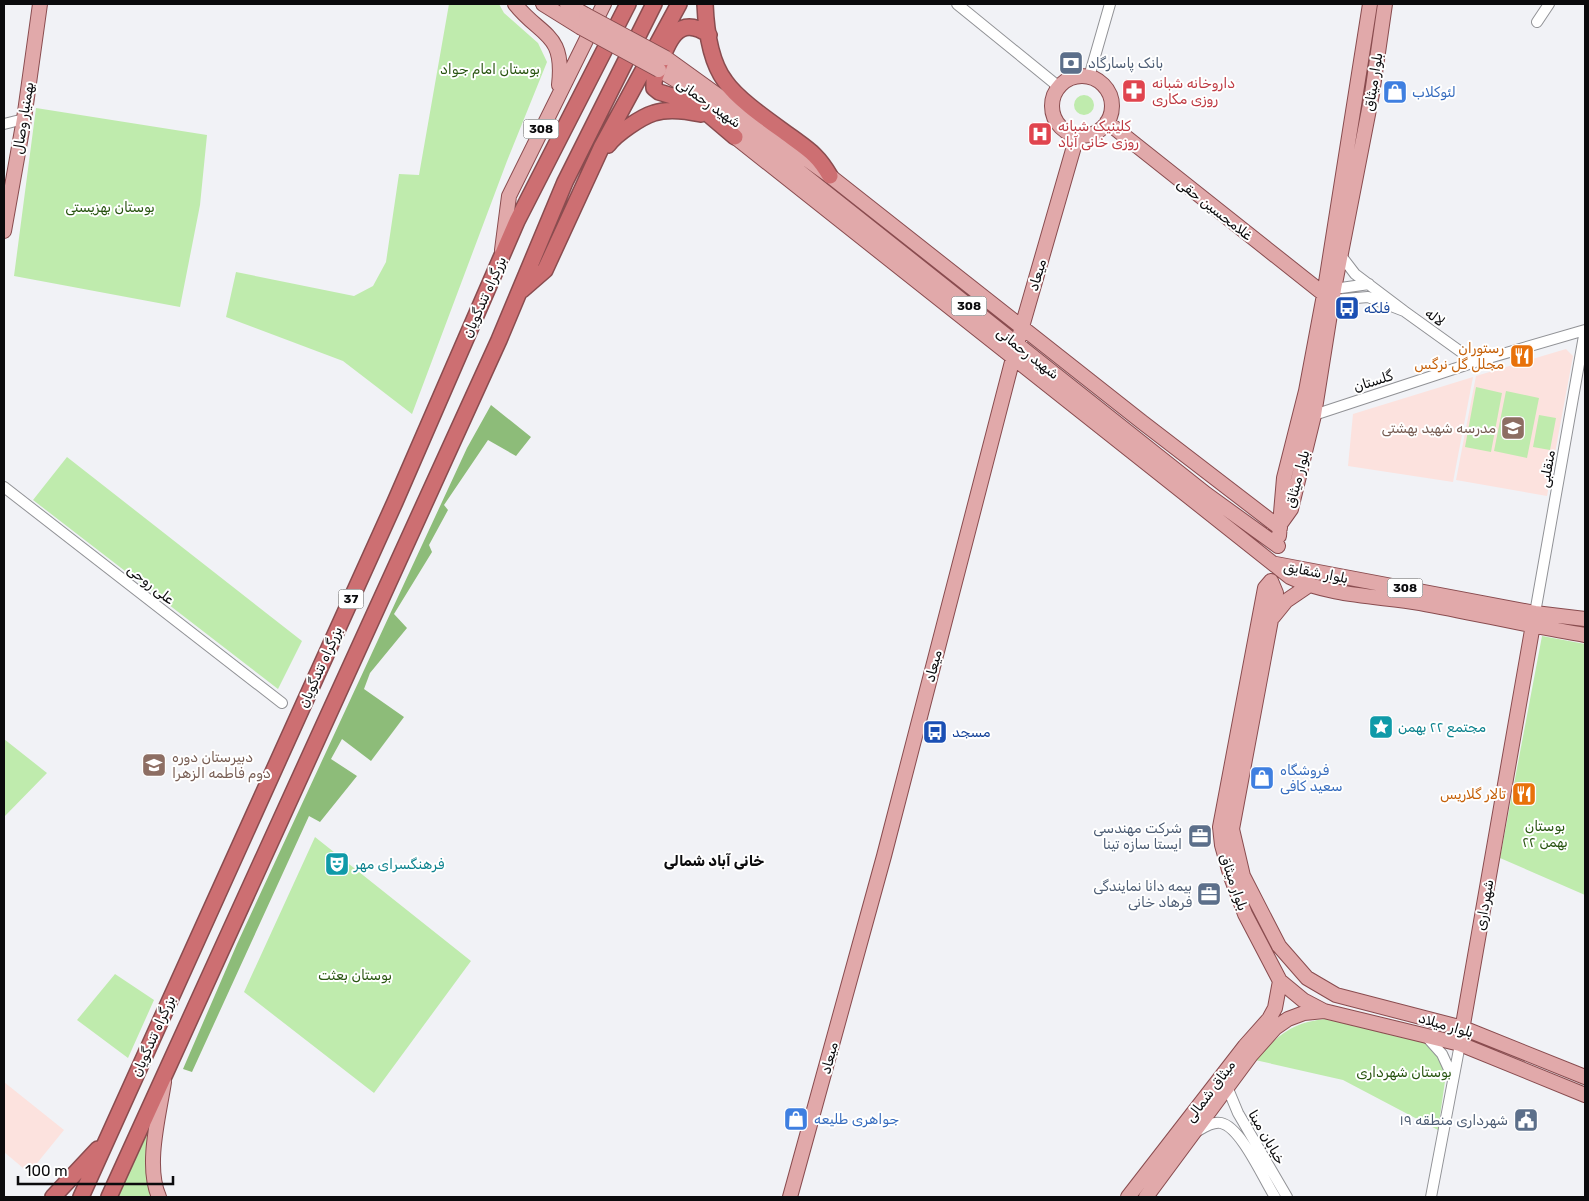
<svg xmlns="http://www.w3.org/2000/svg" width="1589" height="1201" viewBox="0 0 1589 1201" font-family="Rubik,Cairo,sans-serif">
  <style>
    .education { fill: #fce2de }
    .green { fill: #bfebad }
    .forest { fill: #8dbc79 }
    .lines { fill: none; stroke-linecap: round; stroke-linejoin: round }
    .minor-casing { stroke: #919296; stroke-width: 12 }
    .major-casing { stroke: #894c4f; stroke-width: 16 }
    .highway-casing { stroke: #894c4f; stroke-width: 18 }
    .minor { stroke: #fff; stroke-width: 10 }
    .major { stroke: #e1a9aa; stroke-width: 14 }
    .highway { stroke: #cd6f72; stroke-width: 15 }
    .major-bridge-casing { stroke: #894c4f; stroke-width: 16; stroke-linecap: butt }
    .major-bridge { stroke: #e1a9aa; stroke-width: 14 }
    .labels { text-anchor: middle; stroke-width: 4; stroke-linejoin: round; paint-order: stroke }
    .shield { fill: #fff; stroke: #545456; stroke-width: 1 }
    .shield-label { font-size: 12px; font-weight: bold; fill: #0b0b0d }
    .service-label { font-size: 14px; fill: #4e5e75; stroke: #fff; text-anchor: end }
    .park-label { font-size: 14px; fill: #295511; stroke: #fff }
    .street-label { font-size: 14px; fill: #0b0b0d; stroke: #fff }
    .health-label { font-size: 14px; fill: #be3a42; stroke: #fff; text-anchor: start }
    .shop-label { font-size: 14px; fill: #366cbe; stroke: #fff; text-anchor: start }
    .transit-label { font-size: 14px; fill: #164399; stroke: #fff; text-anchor: start }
    .food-label { font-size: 14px; fill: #c56008; stroke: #fff; text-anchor: end }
    .education-label { font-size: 14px; fill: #785e54; stroke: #fff; text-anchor: end }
    .culture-label { font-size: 14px; fill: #0d838f; stroke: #fff; text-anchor: start }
    .neighbourhood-label { font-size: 15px; font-weight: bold; fill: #0b0b0d; stroke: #fff }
  </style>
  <rect width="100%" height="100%" fill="#f1f2f6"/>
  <path class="education" d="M1566,349l7,7 -26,140 -91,-16 20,-104z
    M1473,377l-20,105 -105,-16 5,-52z
    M4,1082l60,48 -35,43 -25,-21z"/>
  <path class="green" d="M449,4h50l5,9 34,30 9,19 -40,99 -95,253 -69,-53 -117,-44 10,-45 118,24 19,-10 13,-24 13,-88 20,1z
    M1074 105a10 10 0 1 1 20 0a10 10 0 1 1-20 0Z
    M36,108l171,27 -7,70 -20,102 -166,-31z
    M1476,387l26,6 -11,59 -26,-5z
    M1506,391l33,7 -12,60 -33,-7z
    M1539,415l17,3 -6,32 -17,-3z
    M67,457l235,184 -24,48 -245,-189z
    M1542,636l43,8v251l-85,-37z
    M4,739l43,34 -43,44z
    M315,837l156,124 -97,132 -130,-101z
    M115,974l39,26 -26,58 -51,-38z
    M1339,1018l85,23 14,15 8,18 -8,56 -95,-50 -88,-20c28,-30 41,-40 84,-42z
    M148,1132l-3,28 6,37h-33z"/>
  <path class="forest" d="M491,405l40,32 -15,19 -28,-16 -44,65 4,5 -19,35 3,7 -38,62 13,14 -37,45 -6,16 40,28 -33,44 -29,-22 -11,20 26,17 -37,46 -11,-6 -117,256 -9,-3 54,-125 230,-496z"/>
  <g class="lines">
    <defs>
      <path id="minor" d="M957,4l102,83
        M1537,22l12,-18
        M1089,77l21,-73
        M4,124l20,-5
        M1334,289l35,-5
        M1333,300l35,-3 36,14 -49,-37 -13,-17
        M1404,311l71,51
        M1314,415l161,-53 110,-32
        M4,487l278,216
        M1535,613l50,-283
        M1425,1035l17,19 11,24
        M1228,1089l10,24 49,84
        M1196,1132c7,-4 16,-11 25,-9 20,4 43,57 54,74
        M1431,1197l29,-153"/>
      <path id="major" d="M515,4c26,33 50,28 44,81
        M543,4l37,23
        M567,4l19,11
        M666,58l164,118 312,246 138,106
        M659,70l53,32 494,392 72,52
        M1052 106a30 30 0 1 1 60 0a30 30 0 1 1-60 0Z
        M1107,122l223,177
        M735,137l555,440c39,19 88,19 130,26 55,10 110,23 165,32
        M4,231l20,-112 16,-115
        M502,250l7,-54 95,-192
        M1281,523l10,-14 23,-94 20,-126 38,-195 13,-90
        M1279,536l5,-58 22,-87 18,-96 46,-291
        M1276,564l259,49 50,6
        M1271,581l-6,7 -45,239 2,18 9,32 14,37 35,67 23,19 21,11 136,33 125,51
        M1271,581l5,12 -44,236 11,47 36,70 28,32 29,17 127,33 122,49
        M1273,617l13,-16 22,-15
        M1461,1036l74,-423
        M159,1197c-14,-31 0,-82 5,-115
        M790,1197l94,-341 129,-498 64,-222
        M1128,1197l117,-151 24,-27 6,-11 5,-27
        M1146,1197l105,-142 24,-27 13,-9 16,-6 20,-2"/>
      <path id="highway" d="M705,4c1,24 5,57 20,77 13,19 46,41 65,55 19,14 28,19 40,40
        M709,35c-37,-26 -45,20 -55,46v7l5,4 36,11 40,34
        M608,145c8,-11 33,-28 46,-32 15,-5 33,-2 47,1
        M522,290l23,-20 57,-124 77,-142
        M53,1197l45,-48
        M81,1197l314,-695 122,-281 111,-217
        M109,1197l390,-857 66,-158 89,-178"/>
    </defs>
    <use href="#minor" class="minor-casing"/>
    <use href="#major" class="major-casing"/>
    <use href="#highway" class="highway-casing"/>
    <use href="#minor" class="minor"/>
    <use href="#major" class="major"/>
    <use href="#highway" class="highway"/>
    <defs>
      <path id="major-bridge" d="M586,15l80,43
        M580,27l79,43"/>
    </defs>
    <use href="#major-bridge" class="major-bridge-casing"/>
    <use href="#major-bridge" class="major-bridge"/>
  </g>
  <defs>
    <symbol id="bank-square" viewBox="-11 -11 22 22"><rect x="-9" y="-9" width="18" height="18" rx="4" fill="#5c6f8a" stroke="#fff"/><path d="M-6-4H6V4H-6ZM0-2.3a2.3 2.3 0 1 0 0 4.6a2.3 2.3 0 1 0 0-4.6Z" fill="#fff"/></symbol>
    <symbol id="pharmacy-square" viewBox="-11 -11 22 22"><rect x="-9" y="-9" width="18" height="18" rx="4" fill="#e0444e" stroke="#fff"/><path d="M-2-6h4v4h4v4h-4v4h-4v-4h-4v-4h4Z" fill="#fff"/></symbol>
    <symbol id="shop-square" viewBox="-11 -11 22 22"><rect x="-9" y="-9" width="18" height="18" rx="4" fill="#3f7fe0" stroke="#fff"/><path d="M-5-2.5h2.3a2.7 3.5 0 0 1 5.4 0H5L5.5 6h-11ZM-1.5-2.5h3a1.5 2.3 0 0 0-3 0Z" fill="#fff"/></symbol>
    <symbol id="hospital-square" viewBox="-11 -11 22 22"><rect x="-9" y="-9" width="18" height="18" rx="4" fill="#e0444e" stroke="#fff"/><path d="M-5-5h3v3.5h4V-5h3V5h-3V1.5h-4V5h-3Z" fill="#fff"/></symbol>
    <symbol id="bus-square" viewBox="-11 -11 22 22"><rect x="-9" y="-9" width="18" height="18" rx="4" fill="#1a4fb4" stroke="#fff"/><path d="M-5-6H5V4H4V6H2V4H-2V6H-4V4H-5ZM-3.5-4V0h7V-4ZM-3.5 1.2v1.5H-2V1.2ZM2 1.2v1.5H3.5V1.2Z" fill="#fff"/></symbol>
    <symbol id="restaurant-square" viewBox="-11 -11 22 22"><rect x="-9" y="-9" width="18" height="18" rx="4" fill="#e8710a" stroke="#fff"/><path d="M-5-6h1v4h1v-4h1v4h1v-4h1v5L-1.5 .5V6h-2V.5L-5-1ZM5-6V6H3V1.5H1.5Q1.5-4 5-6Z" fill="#fff"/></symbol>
    <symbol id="school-square" viewBox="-11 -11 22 22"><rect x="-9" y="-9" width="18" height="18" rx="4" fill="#8d6e63" stroke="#fff"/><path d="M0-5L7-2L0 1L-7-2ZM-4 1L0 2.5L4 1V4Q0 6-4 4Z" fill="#fff"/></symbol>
    <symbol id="sight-square" viewBox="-11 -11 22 22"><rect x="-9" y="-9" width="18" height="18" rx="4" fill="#0f9aa8" stroke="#fff"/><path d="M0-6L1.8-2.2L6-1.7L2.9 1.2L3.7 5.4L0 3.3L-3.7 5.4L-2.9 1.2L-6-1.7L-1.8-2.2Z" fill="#fff"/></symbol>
    <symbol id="office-square" viewBox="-11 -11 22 22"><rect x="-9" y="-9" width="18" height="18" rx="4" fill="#5c6f8a" stroke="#fff"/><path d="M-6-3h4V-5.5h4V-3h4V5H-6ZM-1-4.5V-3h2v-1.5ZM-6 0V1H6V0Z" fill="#fff"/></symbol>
    <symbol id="theatre-square" viewBox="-11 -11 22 22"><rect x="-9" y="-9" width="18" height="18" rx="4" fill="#0f9aa8" stroke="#fff"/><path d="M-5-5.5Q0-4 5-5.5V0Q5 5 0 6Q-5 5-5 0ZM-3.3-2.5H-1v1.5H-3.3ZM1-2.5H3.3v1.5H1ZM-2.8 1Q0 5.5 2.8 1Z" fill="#fff"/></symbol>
    <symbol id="civic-square" viewBox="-11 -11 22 22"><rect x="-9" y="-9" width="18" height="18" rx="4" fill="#5c6f8a" stroke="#fff"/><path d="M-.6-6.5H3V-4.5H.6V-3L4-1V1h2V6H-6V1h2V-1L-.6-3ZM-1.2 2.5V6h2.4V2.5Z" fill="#fff"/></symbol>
  </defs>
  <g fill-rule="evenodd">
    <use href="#bank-square" x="1057" y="49" width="28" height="28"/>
    <use href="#pharmacy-square" x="1120" y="77" width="28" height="28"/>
    <use href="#shop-square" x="1381" y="78" width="28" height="28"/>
    <use href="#hospital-square" x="1026" y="120" width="28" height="28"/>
    <use href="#bus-square" x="1333" y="294" width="28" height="28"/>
    <use href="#restaurant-square" x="1508" y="342" width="28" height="28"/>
    <use href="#school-square" x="1499" y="414" width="28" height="28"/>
    <use href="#sight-square" x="1367" y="713" width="28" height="28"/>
    <use href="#bus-square" x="921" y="718" width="28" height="28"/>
    <use href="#school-square" x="140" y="751" width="28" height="28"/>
    <use href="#shop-square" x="1248" y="764" width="28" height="28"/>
    <use href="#restaurant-square" x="1510" y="780" width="28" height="28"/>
    <use href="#office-square" x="1186" y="822" width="28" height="28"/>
    <use href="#theatre-square" x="323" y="850" width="28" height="28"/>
    <use href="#office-square" x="1195" y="880" width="28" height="28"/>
    <use href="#shop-square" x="782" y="1105" width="28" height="28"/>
    <use href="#civic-square" x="1512" y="1106" width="28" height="28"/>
  </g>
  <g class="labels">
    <g class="shield">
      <rect x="523.5" y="119.5" width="35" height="19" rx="4"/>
      <rect x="951.5" y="296.5" width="35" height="19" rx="4"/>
      <rect x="1387.5" y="578.5" width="35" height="19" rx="4"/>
      <rect x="338.5" y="589.5" width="25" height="19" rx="4"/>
    </g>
    <g class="shield-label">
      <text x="541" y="133">308</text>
      <text x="969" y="310">308</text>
      <text x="1405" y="592">308</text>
      <text x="351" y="603">37</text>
    </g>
    <g class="service-label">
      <text x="1088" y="68" text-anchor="start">بانک پاسارگاد</text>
      <text x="1182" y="833">شرکت مهندسی<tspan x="1182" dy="16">ایستا سازه تینا</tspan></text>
      <text x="1192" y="891">بیمه دانا نمایندگی<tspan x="1192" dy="16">فرهاد خانی</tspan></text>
      <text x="1508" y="1125">شهرداری منطقه ۱۹</text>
    </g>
    <g class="park-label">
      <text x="490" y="74">بوستان امام جواد</text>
      <text x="110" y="212">بوستان بهزیستی</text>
      <text x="1545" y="831">بوستان<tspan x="1545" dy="16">۲۲ بهمن</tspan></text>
      <text x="355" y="980">بوستان بعثت</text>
      <text x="1404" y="1077">بوستان شهرداری</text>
    </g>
    <g class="street-label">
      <text transform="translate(1373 82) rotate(-81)" y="5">بلوار میثاق</text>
      <text transform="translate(709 103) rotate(35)" y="5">شهید رحمانی</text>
      <text transform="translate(23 118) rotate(-81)" y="5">بهمنیار وصال</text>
      <text transform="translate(1215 209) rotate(38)" y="5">غلامحسین حقی</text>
      <text transform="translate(1037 275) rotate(-74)" y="5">میعاد</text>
      <text transform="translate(484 297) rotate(-66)" y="5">بزرگراه تندگویان</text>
      <text transform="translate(1435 317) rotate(36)" y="5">لاله</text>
      <text transform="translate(1028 353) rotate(38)" y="5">شهید رحمانی</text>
      <text transform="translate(1373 381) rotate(-18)" y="5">گلستان</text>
      <text transform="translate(1547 469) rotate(-80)" y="5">منقلبی</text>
      <text transform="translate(1297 479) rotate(-75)" y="5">بلوار میثاق</text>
      <text transform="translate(1316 572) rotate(11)" y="5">بلوار شقایق</text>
      <text transform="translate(151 584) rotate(38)" y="5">علی روحی</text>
      <text transform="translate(933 666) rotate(-76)" y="5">میعاد</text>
      <text transform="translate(320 667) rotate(-66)" y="5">بزرگراه تندگویان</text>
      <text transform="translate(1234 882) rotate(71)" y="5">بلوار میثاق</text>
      <text transform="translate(1484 905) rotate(-80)" y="5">شهرداری</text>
      <text transform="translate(1446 1025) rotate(16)" y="5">بلوار میلاد</text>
      <text transform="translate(153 1036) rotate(-66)" y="5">بزرگراه تندگویان</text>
      <text transform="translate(829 1058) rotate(-75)" y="5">میعاد</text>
      <text transform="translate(1210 1091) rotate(-53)" y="5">میثاق شمالی</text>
      <text transform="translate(1267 1137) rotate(60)" y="5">خیابان مینا</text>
    </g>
    <g class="health-label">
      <text x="1152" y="88">داروخانه شبانه<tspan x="1152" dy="16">روزی مکاری</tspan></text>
      <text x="1058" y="131">کلینیک شبانه<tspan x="1058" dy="16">روزی خانی آباد</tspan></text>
    </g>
    <g class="shop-label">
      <text x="1412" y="97">لئوکلاب</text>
      <text x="1280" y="775">فروشگاه<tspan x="1280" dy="16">سعید کافی</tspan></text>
      <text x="814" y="1124">جواهری طلیعه</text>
    </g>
    <g class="transit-label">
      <text x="1364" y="313">فلکه</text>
      <text x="952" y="737">مسجد</text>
    </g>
    <g class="food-label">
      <text x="1504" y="353">رستوران<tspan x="1504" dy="16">مجلل گل نرگس</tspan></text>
      <text x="1506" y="799">تالار گلاریس</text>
    </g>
    <g class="education-label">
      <text x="1496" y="433">مدرسه شهید بهشتی</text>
      <text x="172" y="762" text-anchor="start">دبیرستان دوره<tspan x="172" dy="16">دوم فاطمه الزهرا</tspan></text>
    </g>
    <g class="culture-label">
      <text x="1398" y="732">مجتمع ۲۲ بهمن</text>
      <text x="354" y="869">فرهنگسرای مهر</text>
    </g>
    <g class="neighbourhood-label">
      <text x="714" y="866">خانی آباد شمالی</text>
    </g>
  </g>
  <rect width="1589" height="1201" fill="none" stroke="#0b0b0d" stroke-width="10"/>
  <path d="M18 1176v8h155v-8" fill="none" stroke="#0b0b0d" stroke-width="2.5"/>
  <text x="25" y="1176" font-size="15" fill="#0b0b0d" stroke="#ffffff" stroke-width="4" paint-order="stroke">100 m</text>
</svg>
